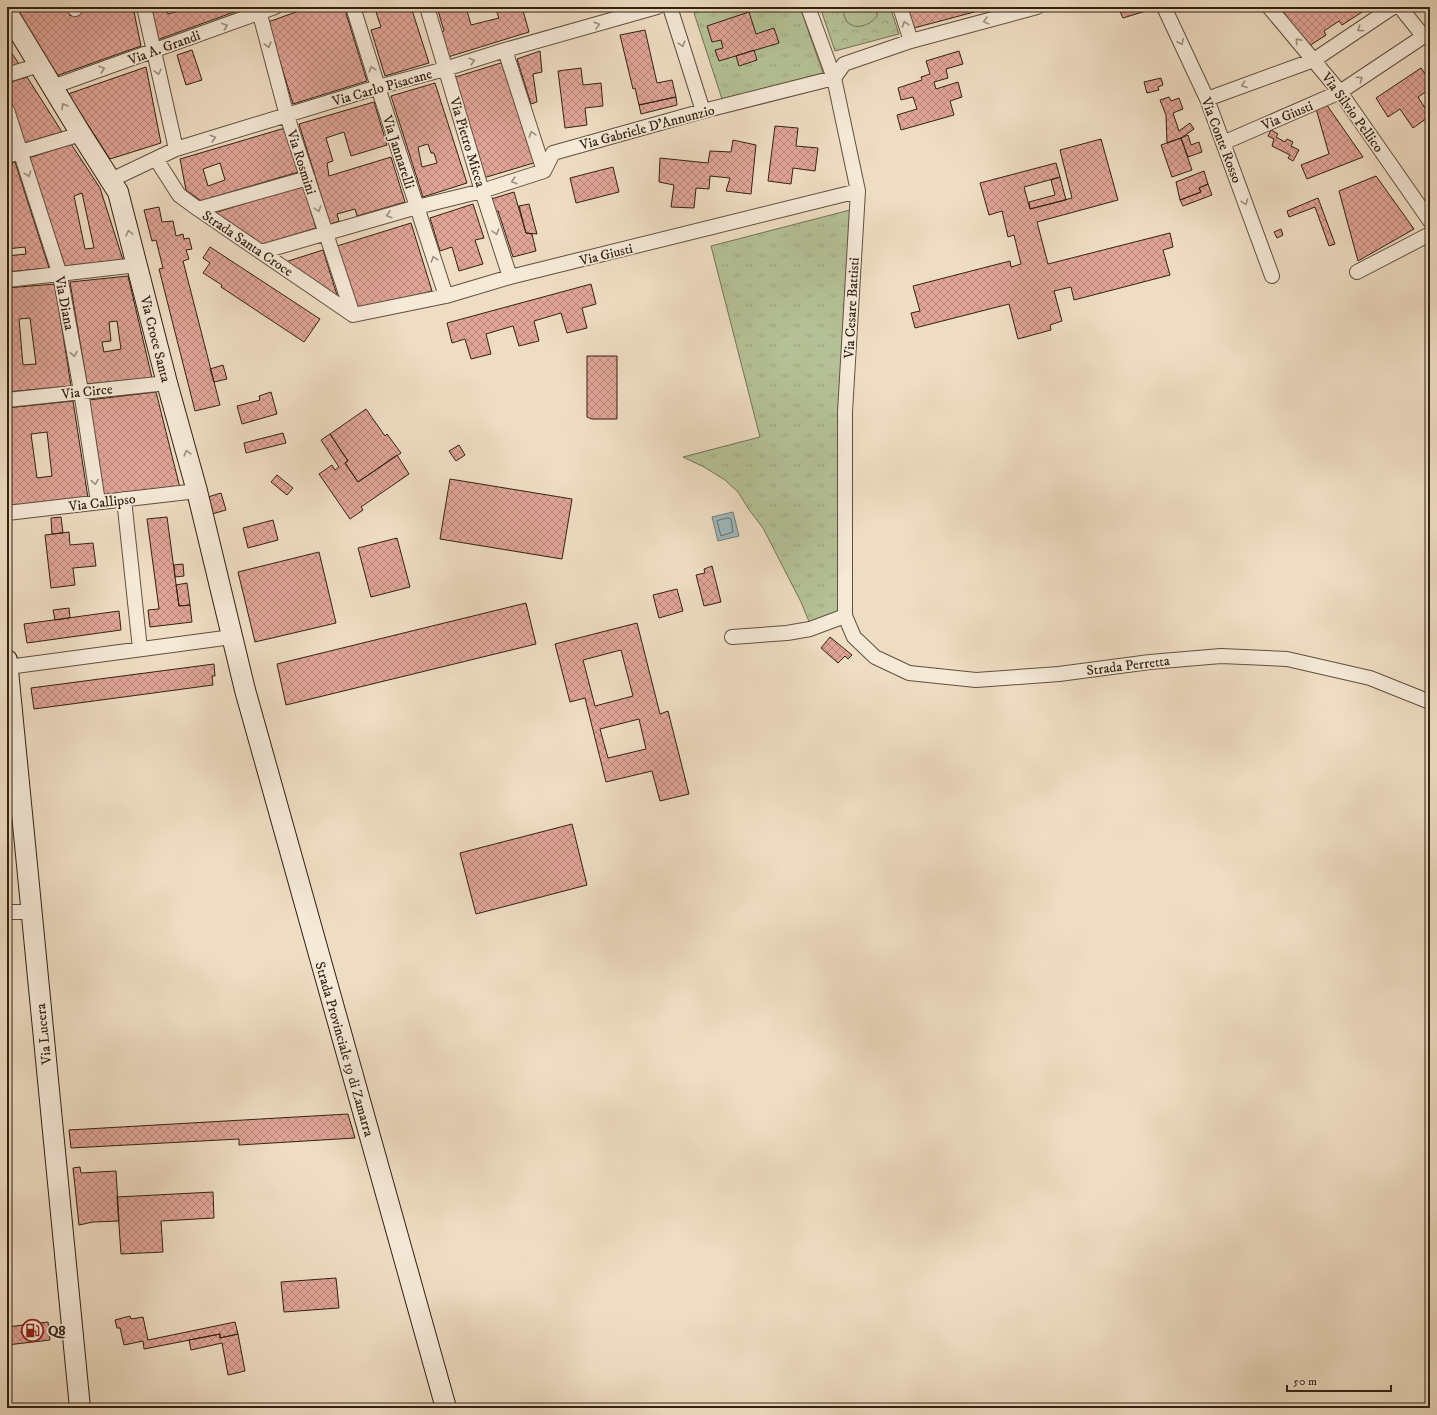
<svg xmlns="http://www.w3.org/2000/svg" width="1437" height="1415" viewBox="0 0 1437 1415" font-family="'IM FELL DW Pica',serif">
  <style>
    .grass { fill: url(#grass-tufts); stroke: #747254 }
    .forest { fill: url(#forest-crowns); stroke: #747254 }
    .pitch { fill: #b5c297; stroke: #747254 }
    .water { fill: #9eb9be; stroke: #737c79 }
    .lines { fill: none; stroke-linecap: round; stroke-linejoin: round }
    .shore { stroke: #686d68; stroke-width: 1 }
    .building { fill: url(#building-cross-hatch); stroke: #322112; fill-rule: evenodd }
    .street-casing { stroke: #61503e; stroke-width: 16 }
    .secondary-casing { stroke: #322112; stroke-width: 22 }
    .street { stroke: #f5e9d8; stroke-width: 14 }
    .secondary { stroke: #f5e9d8; stroke-width: 20 }
    .oneway { stroke: #9d8f7f }
    .labels { text-anchor: middle; stroke-width: 3.5; stroke-linejoin: round; paint-order: stroke }
    .street-label { font-size: 14px; fill: #322112; stroke: #f5e9d8 }
    .poi-label { font-size: 14px; font-weight: bold; fill: #322112; stroke: #f5e9d8; text-anchor: start }
  </style>
  <defs>
    <pattern id="grass-tufts" width="24" height="20" patternUnits="userSpaceOnUse"><rect width="24" height="20" fill="#b5c297"/><path d="M3 7l-1-3M5 7V3M7 7l1-3M15 17l-1-3M17 17v-4M19 17l1-3" fill="none" stroke="#9ca681"/></pattern>
    <pattern id="forest-crowns" width="20" height="18" patternUnits="userSpaceOnUse"><rect width="20" height="18" fill="#b5c297"/><path d="M2 6a3 3 0 1 1 6 0M12 15a3 3 0 1 1 6 0" fill="none" stroke="#9ca681"/></pattern>
    <pattern id="building-cross-hatch" width="8" height="8" patternUnits="userSpaceOnUse"><rect width="8" height="8" fill="#e1a598"/><path d="M0 0l8 8M0 8l8-8" fill="none" stroke="#b7867b"/></pattern>
  </defs>
  <rect width="100%" height="100%" fill="#efddc3"/>
  <filter id="stains"><feTurbulence type="fractalNoise" baseFrequency=".005" numOctaves="4"/><feColorMatrix values="0 0 0 0 .2 0 0 0 0 .09 0 0 0 0 .02 0 0 0 .5 -.17"/></filter>
  <radialGradient id="worn" r=".72"><stop offset=".6" stop-color="#630" stop-opacity="0"/><stop offset="1" stop-color="#630" stop-opacity=".3"/></radialGradient>
  <path class="grass" d="M716,7h84l23,66 -101,26 -28,-86z
    M850,210l-9,403 -31,11 -9,-22 -38,-74 -13,-17 -12,-19 -13,-12 -21,-13 -21,-10 77,-20 -49,-191z"/>
  <path class="forest" d="M820,7h70l9,27 -64,17z"/>
  <path class="pitch" d="M842,7h34l1,9c-6,9 -23,16 -31,4 -2,-4 -3,-9 -4,-13z"/>
  <path class="water" d="M733,512l6,24 -21,5 -6,-24z"/>
  <g class="lines">
    <path class="shore" d="M728,518l3,1 2,13 -12,4 -4,-15z"/>
  </g>
  <path class="building" d="M13,7h54l3,9 12,-4 -2,-5h53l8,39 -85,30z
    M150,7h15l3,7 17,-5 -1,-2h64l-91,33z
    M310,7h34l23,74 -74,23 -25,-82z
    M364,7h47l18,56 -44,13 -14,-46 10,-3 -6,-18 -10,3z
    M437,7h29l5,18 28,-7 -4,-11h27l7,25 -81,25 -7,-25 3,-1z
    M907,7h86l-79,21z
    M1118,7h30l1,3 -26,8z
    M1171,7h21l-19,5z
    M1289,7h81l-28,18 -3,-4 -15,10 2,4 -20,13 -25,-36z
    M749,12l7,22 18,-6 5,15 -60,18 -4,-11 8,-2 -2,-8 -9,2 -5,-16z
    M645,30l12,53 15,-3 4,17 -37,8 -4,-17 -2,1 -13,-54z
    M7,46l12,18 -12,4z
    M192,50l10,30 -16,5 -9,-30z
    M754,50l3,10 -18,6 -3,-10z
    M540,51l2,21 -9,2 4,28 -6,2 -14,-45z
    M959,51l4,13 -17,5 2,9 -14,4 2,7 22,-7 4,15 -12,4 4,14 -53,15 -4,-15 20,-6 -4,-12 -12,3 -3,-12 24,-8 -1,-3 9,-3 -4,-13z
    M504,62l33,100 -57,17 -31,-100z
    M146,67l15,76 -51,16 -42,-65z
    M581,68l2,17 18,-2 2,23 -18,2 2,17 -22,3 -7,-57z
    M1421,68l9,13v8l-12,8 12,19 -17,12 -13,-19 -12,8 -12,-19z
    M27,77l35,55 -38,11 -17,-50v-10z
    M1161,78l2,7 -5,2 1,3 -12,3 -3,-11z
    M435,83l32,100 -44,14 -32,-101zM428,144l3,9h3l3,10 -15,4 -4,-20z
    M676,97l1,8 -36,9 -2,-9z
    M1169,97l2,4 8,-3 4,11 -10,4 6,18 11,-8 4,6 -13,9 -14,5 -1,-28 -6,-15z
    M1324,101l39,56 -56,22 -6,-14 28,-11 -14,-49z
    M374,102l13,43 -36,11 -7,-24 -18,6 7,23 -6,2 2,13 62,-19 14,45 -48,14 -2,-7 -18,5 2,7 -9,3 -31,-100z
    M775,126l23,2 -2,18 22,2 -3,23 -22,-3 -2,16 -23,-3z
    M285,128l13,44 -97,29 -15,-11 -6,-31zM220,163l5,17 -17,6 -5,-17z
    M1271,130l7,4 -2,3 9,5 2,-3 6,3 -2,4 8,4 -6,11 -5,-3 2,-3 -18,-9 2,-7 -6,-3z
    M1188,135l3,10 8,-3 3,10 -14,5 -7,-19z
    M7,136l4,11 -4,1z
    M1181,138l11,32 -20,7 -11,-32z
    M1101,139l17,61 -81,22 11,42 122,-31 3,14 -10,3 7,25 -96,25 -3,-13 -17,4 8,30 -12,4 1,5 -33,9 -9,-35 -94,24 -4,-15 9,-2 -7,-25 97,-25 1,6 10,-3 -7,-29 -6,2 -6,-26 -13,4 -9,-32 76,-20 4,14 -36,10 6,22 42,-11 -12,-48z
    M733,140l23,5 -5,49 -25,-3 4,-13 -20,-2 -1,13 -13,-1 -2,20 -23,-1 3,-22 -15,-3 1,-24 48,5 2,-12 21,1z
    M71,144l29,44 23,72 -58,6 -36,-108zM82,193l12,55 -9,1 -11,-53z
    M15,162l34,106 -42,4v-16l19,-2 -1,-7 -18,2v-84z
    M613,167l6,25 -43,11 -6,-25z
    M1204,171l4,13 -9,4 2,4 -21,8 -4,-18z
    M1376,176l38,53 -56,32 -19,-70z
    M1060,177l6,23 -36,9 -1,-7 26,-7 -4,-15z
    M1208,184l4,11 -29,11 -3,-6 21,-8 -2,-4z
    M303,185l13,43 -59,18 -46,-32z
    M514,192l12,41 6,1 4,17 -23,6 -15,-46 -7,2 -3,-13z
    M1318,198l17,46 -6,2 -14,-39 -26,10 -2,-6z
    M473,204l11,34 -9,2 8,24 -24,7 -7,-24 -12,4 -10,-33z
    M529,204l5,19 3,11 -11,-1 -7,-27z
    M159,207l3,15 11,-1 3,15 7,-2 1,5 5,-1 3,11 -6,1 3,9 -6,2 37,144 -25,6 -36,-142 4,-1 -7,-28 -4,1 -8,-31z
    M411,223l21,68 -74,20 -21,-65z
    M1281,229l2,6 -6,3 -3,-6z
    M210,247l110,72 -16,23 -83,-55 1,-2 -19,-12 7,-10 -7,-5z
    M323,250l14,45 -4,3 -51,-35z
    M128,276l24,102 -65,6 -17,-102zM117,321l4,28 -17,3 -2,-10 9,-1 -2,-19z
    M55,284l16,102 -64,6v-104zM30,318l6,46 -13,1 -4,-46z
    M591,284l5,20 -14,4 5,20 -20,5 -6,-20 -27,8 5,20 -20,5 -6,-20 -27,8 5,20 -20,5 -6,-20 -13,4 -5,-20z
    M587,356h30v63h-25l-5,-2z
    M223,365l4,14 -13,3 -4,-13z
    M156,392l24,96 -76,8 -15,-96z
    M271,392l6,22 -35,10 -5,-18 23,-6 -1,-4z
    M73,401l15,97 -81,8v-98zM47,432l5,44 -15,2 -6,-44z
    M366,409l19,27 2,-2 14,19 -43,29 -13,-19 3,-2 -18,-27z
    M283,433l3,10 -40,10 -2,-10z
    M330,434l18,27 -3,2 13,19 39,-27 12,19 -48,33 2,3 -13,9 -31,-45 13,-9 3,5 4,-3 -18,-27z
    M459,445l6,10 -9,6 -7,-10z
    M277,475l16,13 -6,7 -16,-13z
    M450,479l122,20 -10,60 -122,-20z
    M221,493l5,17 -14,4 -4,-17z
    M61,517l2,16 -11,1 -1,-16z
    M167,517l12,89 11,-1 2,17 -42,5 -2,-17 11,-1 -12,-90z
    M273,520l5,20 -30,8 -5,-20z
    M69,532l1,13 23,-2 3,23 -23,2 2,17 -24,3 -6,-53z
    M397,538l13,49 -39,10 -13,-49z
    M319,552l17,71 -81,19 -17,-70z
    M183,564l1,12 -9,1 -1,-12z
    M712,566l9,36 -17,4 -8,-31 9,-2 -1,-4z
    M187,583l3,22 -11,1 -3,-21z
    M677,589l6,22 -24,7 -6,-23z
    M526,603l10,41 -250,61 -9,-41z
    M69,608l1,10 -15,2 -2,-10z
    M119,611l2,19 -94,13 -3,-19z
    M637,623l23,91 8,-3 21,83 -29,7 -8,-30 -46,11 -21,-84 -15,4 -15,-58zM621,650l12,46 -38,10 -12,-46zM639,719l7,30 -38,9 -8,-29z
    M830,637l22,18 -4,4 -3,-3 -7,7 -17,-15z
    M214,664l1,12h-3l1,9 -179,24 -3,-21z
    M572,824l15,61 -111,29 -16,-61z
    M348,1114l7,24 -116,7v-6l-168,9 -2,-18z
    M80,1167l1,6 35,-2 3,50 -26,1 -14,3 -6,-57z
    M213,1192l1,26 -53,3 2,31 -42,2 -4,-57z
    M336,1278l3,30 -55,4 -3,-30z
    M130,1316l1,3 12,-2 5,23 87,-18 3,12 -18,4v-4l-76,15 -1,-8 -19,4 -4,-17h-3l-2,-8z
    M48,1322l2,18 -43,5v-18z
    M220,1334v4l18,-4 7,37 -17,4 -6,-32 -31,7 -2,-10z"/>
  <g class="lines">
    <defs>
      <path id="street" d="M74,7l1,2
        M144,7l32,142
        M258,7l29,109 66,199
        M353,7l25,80 68,209
        M427,7l55,184 28,86
        M670,7l33,104
        M808,7l26,71 24,113 -13,221v204l9,21 21,20 34,16 67,7 83,-6 91,-12 71,-6 66,3 83,19 60,24
        M900,7l11,34
        M1164,7l43,92 65,177
        M1269,7l71,85 90,129
        M1400,7l24,30
        M505,50l39,121
        M7,75l32,-10
        M52,87l223,-80
        M1207,99l107,-39 79,-53
        M7,110l53,165 21,116 17,111
        M1223,143l117,-51 90,-60
        M7,156l74,-22
        M156,159l23,36 19,14 155,106
        M111,180l65,-31 202,-62 67,-18 60,-19 152,-43
        M198,209l110,-31
        M261,252l156,-45 65,-16 62,-20 9,-18 150,-42 131,-33 10,-14 67,-23 126,-34
        M1357,272l73,-38
        M7,280l130,-15
        M353,315l93,-19 64,-19 348,-86
        M7,400l160,-17
        M124,499l16,150
        M7,513l190,-22
        M732,637l55,-4 23,-4 35,-13
        M8,667l224,-30
        M7,912h25"/>
      <path id="secondary" d="M7,12l74,122 37,58 49,191 30,108 48,199 201,718
        M7,660l73,748"/>
    </defs>
    <use href="#street" class="street-casing"/>
    <use href="#secondary" class="secondary-casing"/>
    <use href="#street" class="street"/>
    <use href="#secondary" class="secondary"/>
  </g>
  <defs><path id="oneway-chevron" d="M-2-3.5L2.5 0L-2 3.5" fill="none" stroke-width="1.6" stroke-linecap="round" stroke-linejoin="round"/></defs>
  <g class="oneway">
    <use href="#oneway-chevron" transform="translate(986 21) rotate(165)"/>
    <use href="#oneway-chevron" transform="translate(905 24) rotate(-108)"/>
    <use href="#oneway-chevron" transform="translate(597 25) rotate(-16)"/>
    <use href="#oneway-chevron" transform="translate(225 26) rotate(-20)"/>
    <use href="#oneway-chevron" transform="translate(1360 29) rotate(146)"/>
    <use href="#oneway-chevron" transform="translate(1298 41) rotate(-131)"/>
    <use href="#oneway-chevron" transform="translate(1181 42) rotate(65)"/>
    <use href="#oneway-chevron" transform="translate(682 44) rotate(72)"/>
    <use href="#oneway-chevron" transform="translate(268 45) rotate(75)"/>
    <use href="#oneway-chevron" transform="translate(472 61) rotate(-17)"/>
    <use href="#oneway-chevron" transform="translate(102 69) rotate(-19)"/>
    <use href="#oneway-chevron" transform="translate(372 69) rotate(-107)"/>
    <use href="#oneway-chevron" transform="translate(158 72) rotate(77)"/>
    <use href="#oneway-chevron" transform="translate(1360 79) rotate(-34)"/>
    <use href="#oneway-chevron" transform="translate(1244 85) rotate(160)"/>
    <use href="#oneway-chevron" transform="translate(64 106) rotate(-121)"/>
    <use href="#oneway-chevron" transform="translate(532 134) rotate(-108)"/>
    <use href="#oneway-chevron" transform="translate(213 138) rotate(-17)"/>
    <use href="#oneway-chevron" transform="translate(28 174) rotate(72)"/>
    <use href="#oneway-chevron" transform="translate(514 181) rotate(162)"/>
    <use href="#oneway-chevron" transform="translate(1245 202) rotate(70)"/>
    <use href="#oneway-chevron" transform="translate(318 209) rotate(72)"/>
    <use href="#oneway-chevron" transform="translate(389 215) rotate(164)"/>
    <use href="#oneway-chevron" transform="translate(496 232) rotate(72)"/>
    <use href="#oneway-chevron" transform="translate(129 233) rotate(-104)"/>
    <use href="#oneway-chevron" transform="translate(434 259) rotate(-107)"/>
    <use href="#oneway-chevron" transform="translate(74 354) rotate(80)"/>
    <use href="#oneway-chevron" transform="translate(187 453) rotate(-106)"/>
    <use href="#oneway-chevron" transform="translate(95 482) rotate(81)"/>
  </g>
  <defs>
    <symbol id="fuel-ring" viewBox="-11 -11 22 22"><circle r="9.5" fill="#f5e9d8" stroke="#8f2418" stroke-width="1.5"/><path d="M-5.5-6h7V0h2V4h1.3V-2.5L3-4.5l.8-.8L6-3V5H2.5V1h-1V6h-7ZM-4.2-4.7v3.2H.2V-4.7Z" fill="#8f2418"/></symbol>
  </defs>
  <g fill-rule="evenodd">
    <use href="#fuel-ring" x="20" y="1318" width="25" height="25"/>
  </g>
  <g class="labels">
    <g class="street-label">
      <text transform="translate(164 47) rotate(-20)" y="5">Via A. Grandi</text>
      <text transform="translate(382 87) rotate(-16)" y="5">Via Carlo Pisacane</text>
      <text transform="translate(1353 112) rotate(54)" y="5">Via Silvio Pellico</text>
      <text transform="translate(1287 115) rotate(-23)" y="5">Via Giusti</text>
      <text transform="translate(647 127) rotate(-15)" y="5">Via Gabriele D'Annunzio</text>
      <text transform="translate(1222 140) rotate(69)" y="5">Via Conte Rosso</text>
      <text transform="translate(468 142) rotate(73)" y="5">Via Pietro Micca</text>
      <text transform="translate(399 152) rotate(72)" y="5">Via Jannarelli</text>
      <text transform="translate(302 162) rotate(72)" y="5">Via Rosmini</text>
      <text transform="translate(248 243) rotate(34)" y="5">Strada Santa Croce</text>
      <text transform="translate(606 254) rotate(-14)" y="5">Via Giusti</text>
      <text transform="translate(65 303) rotate(79)" y="5">Via Diana</text>
      <text transform="translate(851 308) rotate(-87)" y="5">Via Cesare Battisti</text>
      <text transform="translate(156 339) rotate(76)" y="5">Via Croce Santa</text>
      <text transform="translate(87 391) rotate(-6)" y="5">Via Circe</text>
      <text transform="translate(102 502) rotate(-7)" y="5">Via Callipso</text>
      <text transform="translate(1128 665) rotate(-7)" y="5">Strada Perretta</text>
      <text transform="translate(43 1034) rotate(-96)" y="5">Via Lucera</text>
      <text transform="translate(345 1049) rotate(74)" y="5">Strada Provinciale 19 di Zamarra</text>
    </g>
    <g class="poi-label">
      <text x="48" y="1335">Q8</text>
    </g>
  </g>
  <rect width="1437" height="1415" fill="none" stroke="#efddc3" stroke-width="24"/>
  <rect x="8" y="8" width="1421" height="1399" fill="none" stroke="#322112" stroke-width="2"/>
  <rect x="12" y="12" width="1413" height="1391" fill="none" stroke="#322112"/>
  <path d="M1287 1385v6h104v-6" fill="none" stroke="#322112" stroke-width="2"/>
  <text x="1293" y="1385" font-size="12" fill="#322112" stroke="#f5e9d8" stroke-width="3" paint-order="stroke">50 m</text>
  <rect width="100%" height="100%" filter="url(#stains)"/>
  <rect width="100%" height="100%" fill="url(#worn)"/>
</svg>
